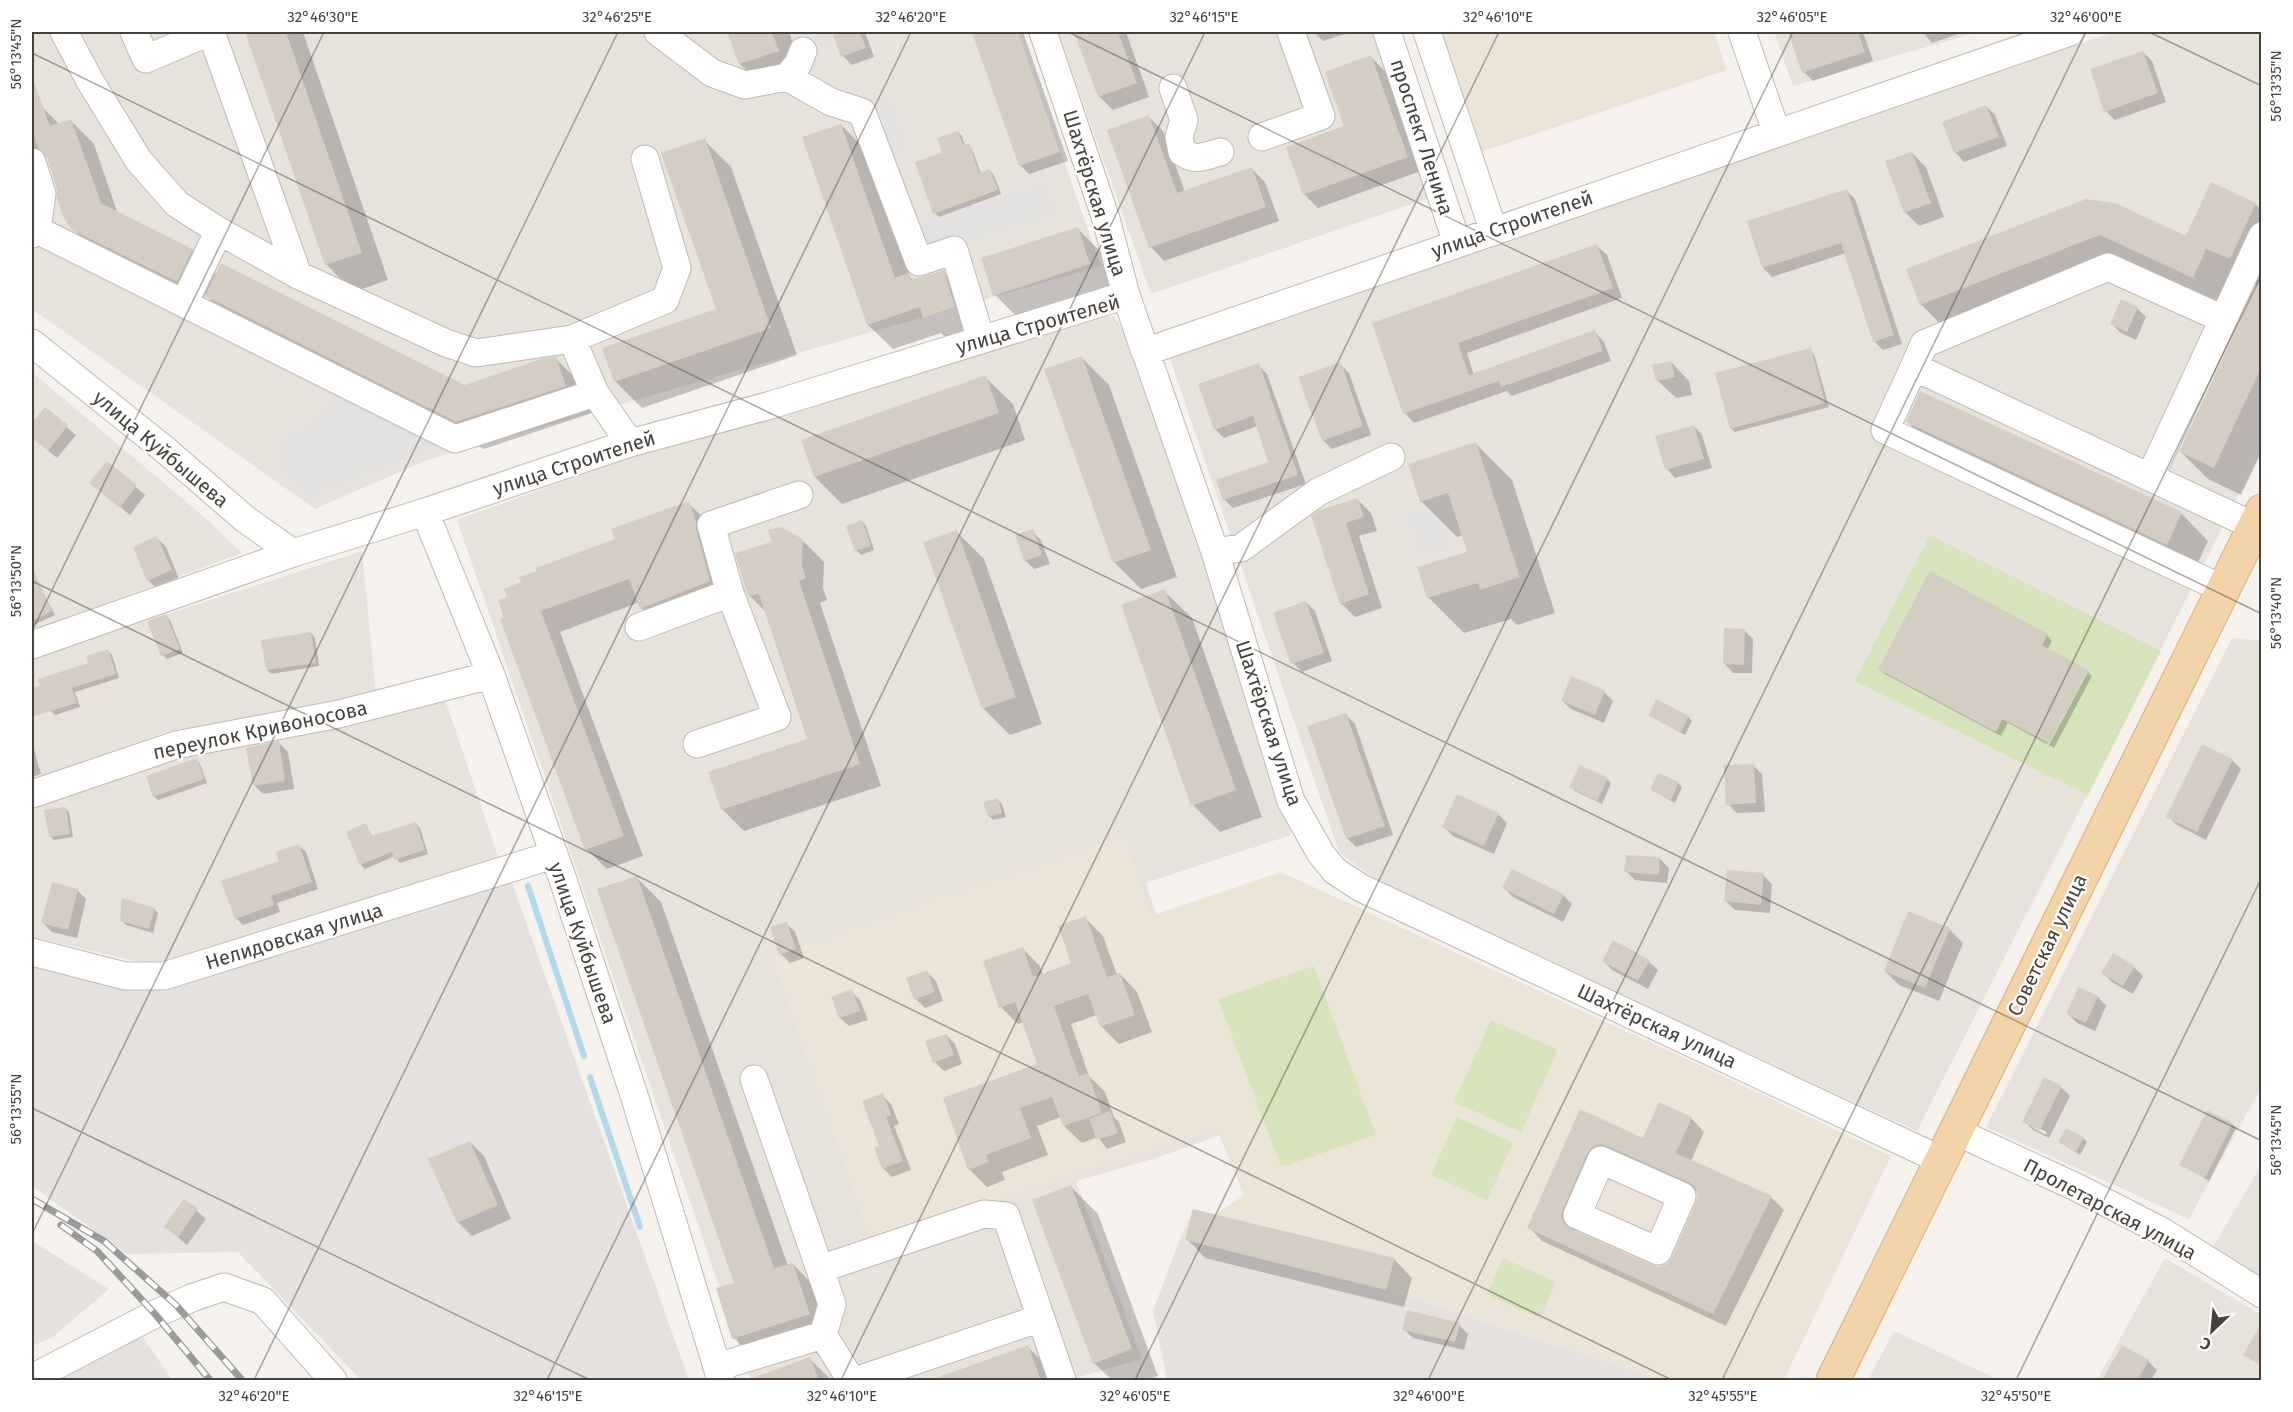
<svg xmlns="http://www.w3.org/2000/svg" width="2293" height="1412" viewBox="0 0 2293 1412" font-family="'Fira Sans',sans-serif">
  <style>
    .residential { fill: #e8e2dc }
    .industrial { fill: #e5e1de }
    .education { fill: #ece4d9 }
    .green { fill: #d6e3bb }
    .parking { fill: #e4e2e0 }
    .shadow { fill: #0003; fill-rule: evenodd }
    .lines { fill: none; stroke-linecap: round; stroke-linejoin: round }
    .stream { stroke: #b1d9e9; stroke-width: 6 }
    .building { fill: #d5ccc3; fill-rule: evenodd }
    .minor-casing { stroke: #bfb8b0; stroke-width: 29 }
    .major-casing { stroke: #d7ae79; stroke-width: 35 }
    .minor { stroke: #fff; stroke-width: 27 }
    .major { stroke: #f3d4a8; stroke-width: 33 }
    .rail-casing { stroke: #9a9a9a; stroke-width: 7 }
    .rail { stroke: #fff; stroke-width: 4.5; stroke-dasharray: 14; stroke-linecap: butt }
    .ticks { fill: none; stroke: #48413b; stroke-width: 1.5; stroke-opacity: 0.45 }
    .labels { text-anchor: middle; stroke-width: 4.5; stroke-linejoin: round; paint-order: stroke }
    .street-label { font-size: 20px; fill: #48413b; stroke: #fff }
    .neatline { fill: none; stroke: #48413b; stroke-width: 2 }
    .ticks-label { font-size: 15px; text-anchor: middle; fill: #48413b }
  </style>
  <rect width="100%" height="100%" fill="#f5f1ed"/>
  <path class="residential" d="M32,32h986l83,234 -674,194 -112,49 -283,-200z
    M1058,32h315l59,165 -281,97z
    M1774,32h204l-185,54z
    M2115,32h146v419l-344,680 -533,-245 -45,-34 -171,-499z
    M1113,316l24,29 154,490 -145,48 80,250 -70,25 -80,23 66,178 -73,21h-318l-294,-860 309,-112 317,-91z
    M32,372l170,143 40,38 -210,78z
    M362,551l14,143 -210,38 -134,50v-124z
    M2232,638l29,3v447l-72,131 -203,-92z
    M446,702l53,158 -229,75 -122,29 -116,-27v-133l176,-60z
    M2261,1166v113l-48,-32z
    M2165,1258l96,57v65h-164z
    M1894,1331l105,49h-131z"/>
  <path class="industrial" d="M510,877l179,503h-328l-123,-128 -111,2 -95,-68v-225l113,28z
    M1180,1239l206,51 277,90h-496l-14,-69z
    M32,1241l77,48 -56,48 -21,9z
    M140,1333l32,47h-128z"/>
  <path class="education" d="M1438,32h276l13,38 -249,83z
    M1125,836l26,80 130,-44 414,191 196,93 -107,224h-121l-277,-90 -206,-51 13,-30 22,6 29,-20 -27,-65 -347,109 -98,-281 162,-59z"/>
  <path class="green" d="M1930,535l231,116 -73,144 -233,-114z
    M1314,966l62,169 -95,32 -63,-168z
    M1491,1020l67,30 -37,82 -67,-30z
    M1457,1117l56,26 -26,57 -56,-25z
    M1503,1258l53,24 -16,36 -53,-24z"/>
  <path class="parking" d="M791,32h40l5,16 -36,12z
    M889,97l20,50 -23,9 -20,-50z
    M1047,181l11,33 -137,44 -11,-33z
    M339,383l114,57 -141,58 -16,-9 -13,-15 -7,-16 3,-17 45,-30z
    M1436,505l15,43 -31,11 -15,-44z"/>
  <path class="shadow" d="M246,32h57l85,248 -35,12 -27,-28z
    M729,32h60l16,46 -38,13 -27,-27z
    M834,32h31l9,25 -22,8 -9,-9z
    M974,32h49l45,129 -39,13 -9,-9z
    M1076,32h50l23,65 -36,13 -14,-14z
    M1314,32h37l-28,9z
    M1796,32h67l10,29 -60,20 -9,-9 -13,-39z
    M1923,32h41l-32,11z
    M2143,52l9,9 14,41 -51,18 -9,-9z
    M1371,57l14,14 36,100 -103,37 -14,-14 42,-67z
    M1986,106l9,9 12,31 -43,16 -8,-9 -12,-31z
    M42,107l17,17 12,-3 23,23 24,70 74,36 25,25 248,111 91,-27 27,27 9,27 -108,36 -250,-126 -29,-29 -5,10 -104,-52 -23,-23 -25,-73 -16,6v-52z
    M1149,117l14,14 22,61 66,-24 14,14 14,39 -115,40 -13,-14 -42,-116z
    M841,125l25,25 44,127 4,4 29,-9 25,25 11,35 -30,10 -8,-9 -48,16 -25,-24z
    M958,132l4,4 3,10 3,-1 4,4 9,25 9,-3 4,4 7,19 -62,23 -4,-4 9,-60z
    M704,140l27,27 66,188 -155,53 -27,-27 102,-71z
    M1912,153l14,14 18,50 -25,9 -14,-14z
    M1846,190l9,9 47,145 -19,6 -9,-9 -28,-88 -74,24 -9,-9 -15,-46z
    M2114,204l73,34 68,-34 7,6v241l-21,44 -33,-16 -27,-27 77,-166 -24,-11 -13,29 -93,-43 -180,71 -27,-28z
    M1077,228l28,28 12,35 -95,31 -27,-27z
    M1597,246l10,9 15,43 -155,55 7,22 121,-43 9,10 7,19 -99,35 -5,-5 -93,32 -9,-10 -31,-89z
    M2137,308l9,9 -10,23 -15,-7 -9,-9z
    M1810,350l4,4 15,53 -94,25 -4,-4z
    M1082,358l27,27 68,192 -36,12 -27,-27z
    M1671,362l18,19 3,14 -16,3 -19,-18z
    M1340,364l9,9 22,62 -39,14 -9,-9z
    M1258,365l9,9 39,110 -73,24 -9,-9 46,-36 -12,-37 -34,12 -9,-9z
    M985,377l28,27 12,36 -183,64 -27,-27 -12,-36z
    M45,409l31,26 -19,23 -25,-21v-11z
    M1908,422l273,91 27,28 -14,30 -259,-122z
    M1694,426l8,9 10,33 -37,10 -8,-9z
    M1476,444l36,36 43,133 -38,12 -6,-6 -47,14 -36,-36 41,-44 -5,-18 -7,2 -36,-36z
    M107,463l38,32 -15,20 -39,-32z
    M1357,499l14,14 6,18 -18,5 23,72 -27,9 -14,-14 -28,-86z
    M688,503l21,20 21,79 -68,26 -20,-20 -2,-6 -80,30 83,224 -36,13 -21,-20 -84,-229 115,-80z
    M862,521l4,5 8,24 -13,5 -4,-4 -9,-25z
    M1032,531l9,9 9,24 -16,5 -9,-9z
    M957,532l27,27 58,165 -32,11 -27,-27z
    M157,538l9,9 13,32 -22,10 -9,-9z
    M802,540l22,22 -1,26 4,12 -7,3 61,183 -137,45 -22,-22 87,-69 -42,-127 -18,-18z
    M40,587l15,28 -23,11v-36z
    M1164,591l28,27 70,199 -42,15 -27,-27z
    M1306,602l9,9 17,50 -30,11 -9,-9z
    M166,616l4,4 13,33 -16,6 -4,-4z
    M1744,630l9,9 -1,34h-19l-8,-9z
    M311,633l4,5 4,28 -48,8 -4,-4z
    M2047,635l5,6 -5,9 39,20 -39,74 -39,-21 -7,13 -116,-62 -5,-6z
    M108,651l4,4 7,23 -44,14 5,15 -25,8 -4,-4 39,-47z
    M2088,672l4,4 -38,72 -5,-3z
    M1604,692l9,9 -9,22 -33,-14 -9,-8z
    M1346,715l9,9 38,111 -37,12 -9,-9z
    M1649,715l39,2 4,4 -7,14z
    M32,742l9,32 -9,3z
    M279,743l9,9 6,37 -31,5 -9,-9z
    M196,760l4,4 7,19 -49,17 -4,-4z
    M2232,760l9,9 -35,71 -29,-15 -9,-9z
    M1753,765l9,9 3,38 -28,1 -9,-9z
    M1607,779l4,4 -9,21 -27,-13 -4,-4z
    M1678,783l4,4 -7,16 -23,-13z
    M998,800l4,4 4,13 -13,3 -4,-4z
    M65,808l4,4 4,25 -19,3 -4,-4z
    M1498,814l9,9 -13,31 -41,-18 -9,-9z
    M416,824l4,4 8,26 -28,9 -5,-7 -30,13 -4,-4 4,-40 8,12z
    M298,845l8,7 12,37 -41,14 3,9 -37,13 -7,-7 45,-56z
    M1660,859l9,9 -2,15 -32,-3 -9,-9z
    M1763,875l9,9 -2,29 -35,-3 -9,-9z
    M636,877l25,25 127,364 5,-2 24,25 16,49 -75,25 -24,-25 2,-54z
    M1504,888l59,7 9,9 -9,18 -50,-25z
    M77,890l9,9 -9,39 -25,-6 -9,-9z
    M154,909l4,4 -5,20 -27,-8 -4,-5z
    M1085,918l18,18 14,39 3,-1 17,18 15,40 -33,12 -18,-18 -4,-11 -26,9 18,52 16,16 9,25 5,5 7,20 -19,7 -9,-12 -16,6 -18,-17 -3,-9 -24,9 11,29 -46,17 3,8 -18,7 -18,-18 70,-104 -15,-43 -6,2 -17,-17 21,-59 18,18 3,9 30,-11z
    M786,923l9,9 9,26 -14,5 -9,-9z
    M1949,929l14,14 -24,58 -40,-16 -14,-14z
    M1604,961l45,1 9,8 -10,19 -36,-19z
    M2134,967l9,9 -10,18 -21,-12 -9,-9z
    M927,972l9,9 7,20 -18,7 -9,-9z
    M2079,989l19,8 8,9 -11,25 -18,-8 -9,-9z
    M851,991l9,9 8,20 -19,6 -9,-8 -7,-20z
    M946,1035l9,9 7,20 -18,7 -9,-9z
    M2061,1087l9,9 -21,42 -16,-8 -9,-9zM2033,1125l14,7 -1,3 -13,-7z
    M882,1095l9,9 8,20 -5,2 17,44 -19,7 -9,-9 -2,-21z
    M1581,1111l63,29 47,-22 13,14 -13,29 80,36 13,13 -58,116 -184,-85 -13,-14zM1622,1158l76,34 1,3 -25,63 -6,7 -9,3 -84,-35v-11z
    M2232,1124l4,4 -27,53 -28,-17z
    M2083,1138l4,4 -7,13 -20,-13z
    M470,1142l14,14 27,63 -39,17 -14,-14z
    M1071,1187l27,27 60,162 -11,4h-35l-18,-17z
    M185,1201l21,18 -19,26 -21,-18z
    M1187,1239l207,20 18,19 -8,29 -199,-49z
    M1459,1325l9,9 -4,16 -51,-12 -9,-9z
    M1028,1347l27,27 3,6h-124z
    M2122,1347l26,14 9,9 -6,10h-47z
    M810,1359l21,21h-55l-3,-8z"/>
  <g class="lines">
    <path class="stream" d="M528,886l56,170
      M590,1077l50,150"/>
  </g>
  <path class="building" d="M245,32h41l76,221 -37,12z
    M727,32h45l7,19 -40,13z
    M832,32h28l6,16 -25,9z
    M972,32h46l42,120 -41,14z
    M1074,32h44l19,51 -39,14z
    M1788,32h70l7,20 -63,21z
    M2143,51l15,42 -54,19 -14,-43z
    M1371,55l37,102 -105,38 -17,-48 58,-21 -19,-54z
    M32,82h2l16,44 21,-7 30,84 92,46 -16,33 -105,-52 -7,-10 -8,-20v-11l-10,-32 -9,-9 -6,-19z
    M1986,105l13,32 -45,16 -12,-31z
    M1149,115l28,78 75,-26 14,40 -117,41 -42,-118z
    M841,124l54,154 13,-5 3,7 33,-10 11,37 -32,11 -3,-11 -53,18 -65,-188z
    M958,131l5,14 6,-2 10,30 11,-4 8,21 -65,24 -18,-52 27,-10 -5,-14z
    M705,138l66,190 -157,54 -12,-34 114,-39 -55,-156z
    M1912,152l19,51 -27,10 -19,-52z
    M2211,182l45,21 -26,56 -24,-10 -13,29 -93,-43 -180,70 -14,-36 180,-70 29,4 71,33z
    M1847,189l47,146 -21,7 -32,-99 -79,25 -15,-47z
    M1078,227l12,37 -97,32 -12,-38z
    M1597,244l16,44 -155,55 11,32 126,-45 8,21 -102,36 -2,-6 -96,33 -31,-91z
    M221,263l244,122 76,-26 15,-2 10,29 -110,36 -251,-126z
    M2262,274v92l-48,102 -35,-16z
    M2121,299l17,8 -11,25 -17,-8z
    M1811,348l14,55 -95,26 -15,-56z
    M1082,356l69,194 -38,13 -69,-194z
    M1671,361l4,16 -19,4 -4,-16z
    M1341,362l22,64 -41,15 -24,-64z
    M1259,363l39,112 -75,25 -7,-20 52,-18 -15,-46 -39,14 -16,-46z
    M986,375l13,38 -185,64 -13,-37z
    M1920,391l262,121 -15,33 -261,-123z
    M45,407l23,18 -20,26 -16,-13v-15z
    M1694,425l10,34 -39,11 -10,-34z
    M1476,442l44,135 -40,13 -2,-7 -51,15 -10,-31 50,-15 -19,-59 -28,9 -12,-38z
    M107,461l30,24 -17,23 -31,-25z
    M1358,498l6,19 -18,6 23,71 -29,10 -29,-88 9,-6z
    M689,501l7,20v8l14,52 -70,28 -11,-30 -88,32 83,225 -39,14 -85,-231 4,-1 -6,-18 9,-3 -3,-8 17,-7 -2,-5 18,-6 -1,-3 79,-29 -4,-10z
    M862,520l9,26 -16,5 -9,-25z
    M780,527l23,12 -1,26 4,13 -7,3 61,183 -139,46 -13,-38 99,-33 -48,-145 -11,2 -13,-43 36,-11 -3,-12z
    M1033,529l9,26 -18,6 -9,-26z
    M957,530l59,167 -34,12 -59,-167z
    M157,536l15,34 -25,11 -14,-34z
    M32,567l20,44 -20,10z
    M1930,571l118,63 -6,11 46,25 -39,73 -47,-24 -6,13 -118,-63z
    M1165,589l71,201 -45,16 -70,-201z
    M1306,601l18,52 -33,11 -18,-51z
    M166,614l14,35 -19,7 -14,-35z
    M1724,628l21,1 -1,36 -21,-1z
    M311,632l5,31 -50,7 -5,-30z
    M108,649l8,25 -44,14 5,15 -45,14v-30l8,-1 -2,-7 50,-16 -2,-7z
    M1571,676l34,14 -10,25 -34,-14z
    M1656,699l33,17 -8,16 -33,-16z
    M1346,713l39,113 -39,13 -39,-113z
    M279,741l6,40 -32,5 -7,-38z
    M2202,744l31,15 -36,73 -31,-15z
    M197,758l7,21 -51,18 -7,-21z
    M1754,764l2,39 -30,2 -2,-40z
    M1580,765l28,13 -11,23 -28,-14z
    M1658,773l21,9 -8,18 -21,-10z
    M1457,794l42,19 -15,33 -42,-19z
    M998,798l4,15 -14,4 -5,-15z
    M66,807l4,27 -21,3 -5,-27z
    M416,822l9,28 -31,10 -2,-8 -32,13 -14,-33 20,-9 5,13z
    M299,844l13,38 -41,14 3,9 -39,14 -14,-38 58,-20 -3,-9z
    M1626,855l34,2 -1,18 -35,-3z
    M1512,869l52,25 -10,20 -52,-26z
    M1727,870l37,3 -3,32 -37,-4z
    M637,876l137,392 19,-5 17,51 -78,25 -16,-51 18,-5 -137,-394z
    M52,882l26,7 -10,41 -27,-7z
    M122,898l33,10 -6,21 -29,-8z
    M1908,911l42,17 -25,60 -41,-17z
    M1086,916l21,61 13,-4 15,42 -35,12 -12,-33 -34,12 25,70 9,-3 14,40 -39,13 -11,-29 -32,11 11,30 -45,17 3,7 -21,8 -25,-72 94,-34 -22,-62 -16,6 -16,-47 40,-14 10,30 38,-14 -13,-37z
    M787,922l9,27 -17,6 -9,-28z
    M1613,940l37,20 -12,21 -36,-20z
    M2113,953l22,13 -12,20 -22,-13z
    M927,970l8,22 -21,8 -8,-22z
    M2078,987l20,9 -12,27 -20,-9z
    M852,989l8,22 -21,7 -8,-21z
    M946,1034l8,21 -21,8 -8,-22z
    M2044,1077l18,9 -22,44 -18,-8z
    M883,1093l8,22 -5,2 17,44 -21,8 -8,-22 5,-1 -17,-45z
    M1659,1102l33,15 -16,36 96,43 -59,118 -186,-86 53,-119 63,29zM1600,1144l7,2 81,36 7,5 3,8 -2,7 -24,55 -5,7 -8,3 -7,-2 -81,-36 -7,-5 -3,-8 2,-7 24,-55 5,-7z
    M2207,1110l26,13 -28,55 -26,-13z
    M1110,1111l8,22 -21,7 -8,-21z
    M2066,1128l18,9 -8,15 -18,-10z
    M470,1141l28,64 -41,18 -29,-64z
    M1071,1185l61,164 -39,15 -61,-164z
    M184,1199l14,10 -20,28 -14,-10z
    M1193,1209l202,49 -9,32 -201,-50z
    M1407,1310l53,13 -5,19 -53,-12z
    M2262,1322v44l-19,-11z
    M1028,1345l13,35h-105v-2z
    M2122,1345l27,15 -11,20h-36z
    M810,1357l9,23h-67v-2z"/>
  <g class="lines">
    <defs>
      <path id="minor" d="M64,32l26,49 49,80 38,43 42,27 79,44 148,68 30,10 96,-14
        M134,32l12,27 63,-27
        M211,32l87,243
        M658,32l54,41 33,12 42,-8 11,-13 5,-13
        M1043,32l63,187 20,76 89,257 76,249 30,53 14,17 26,17 580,272
        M1387,32l70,211
        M1427,32l67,200
        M1742,32l34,99
        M787,77l44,25 31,10 57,150 35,-12 27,90
        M1173,88l11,32 -5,17 3,15c13,10 23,4 38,0
        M1262,137l59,-21 -30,-84
        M37,230l418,209 140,-46 35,50
        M32,234l5,-4 5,-36 -10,-32
        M184,303l35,-72
        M32,343l132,106 81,70 48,34
        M1914,367l10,-23 184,-77 115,52
        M595,393l-23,-54 93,-39 12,-32 -32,-109
        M2150,477l112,-241
        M425,512l66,163 72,205 71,215 87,285
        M1215,552l26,-4 77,-56 73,-35
        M2223,589l-338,-159 29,-63 340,159
        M639,627l91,-34
        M32,645l261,-92 132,-41 205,-69 141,-38 355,-110 19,57c308,-108 616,-216 925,-320
        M697,744l80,-27 -47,-124 -19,-68 88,-30
        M32,794l144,-49 163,-31 152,-39
        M32,952l93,24h39l389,-121
        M1955,1131l123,57 85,44 99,62
        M1601,1160l81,36 -24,55 -81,-36z
        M820,1269l164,-55 22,2 56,164
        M823,1335l28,45
        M717,1367l106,-32 9,-31 -78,-225
        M32,1378l123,-64 39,-17 30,-10 39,14 70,79
        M858,1380l183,-62"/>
      <path id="major" d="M1833,1380l429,-869"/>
    </defs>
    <use href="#minor" class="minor-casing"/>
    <use href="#major" class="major-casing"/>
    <use href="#minor" class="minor"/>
    <use href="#major" class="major"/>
    <defs>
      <path id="rail" d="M32,1199l72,42 72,64 66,75
        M61,1225l36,26 58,63 55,66"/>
    </defs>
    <use href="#rail" class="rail-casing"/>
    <use href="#rail" class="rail"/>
  </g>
  <path class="ticks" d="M1068,32l1194,582M2149,32l113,54M32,53l2230,1088M32,581l1640,799M32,631l292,-599M32,1108l558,272M32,1234l586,-1202M254,1380l657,-1348M547,1380l658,-1348M841,1380l658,-1348M1135,1380l658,-1348M1428,1380l658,-1348M1722,1380l540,-1106M2016,1380l246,-503"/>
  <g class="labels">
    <g class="street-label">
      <text transform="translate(1422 137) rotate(72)" y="7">проспект Ленина</text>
      <text transform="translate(1095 193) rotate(73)" y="7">Шахтёрская улица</text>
      <text transform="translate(1512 224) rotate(-19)" y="7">улица Строителей</text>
      <text transform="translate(1038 324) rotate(-16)" y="7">улица Строителей</text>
      <text transform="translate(161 449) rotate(40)" y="7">улица Куйбышева</text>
      <text transform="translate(574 463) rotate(-18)" y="7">улица Строителей</text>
      <text transform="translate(1269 723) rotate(72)" y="7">Шахтёрская улица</text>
      <text transform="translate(260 730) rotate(-12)" y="7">переулок Кривоносова</text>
      <text transform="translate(294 936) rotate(-17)" y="7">Нелидовская улица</text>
      <text transform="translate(583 943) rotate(71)" y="7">улица Куйбышева</text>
      <text transform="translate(2047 945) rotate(-64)" y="7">Советская улица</text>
      <text transform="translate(1657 1026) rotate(25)" y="7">Шахтёрская улица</text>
      <text transform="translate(2110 1209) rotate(28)" y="7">Пролетарская улица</text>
    </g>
  </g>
  <rect width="2293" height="1412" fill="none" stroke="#ffffff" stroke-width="66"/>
  <g transform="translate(2212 1331) rotate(206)" stroke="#ffffff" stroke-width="4.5" paint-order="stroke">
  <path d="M0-4.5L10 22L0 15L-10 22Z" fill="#48413b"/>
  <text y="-9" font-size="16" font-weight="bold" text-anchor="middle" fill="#48413b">С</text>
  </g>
  <rect x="33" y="33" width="2227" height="1346" class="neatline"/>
  <g class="ticks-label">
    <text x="323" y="22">32°46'30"E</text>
    <text x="617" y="22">32°46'25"E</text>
    <text x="911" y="22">32°46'20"E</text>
    <text x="1204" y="22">32°46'15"E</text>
    <text x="1498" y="22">32°46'10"E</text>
    <text x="1792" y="22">32°46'05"E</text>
    <text x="2086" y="22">32°46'00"E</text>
    <text transform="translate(16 54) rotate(-90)" y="5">56°13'45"N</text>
    <text transform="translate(2276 86) rotate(-90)" y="5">56°13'35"N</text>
    <text transform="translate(16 581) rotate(-90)" y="5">56°13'50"N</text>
    <text transform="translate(2276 613) rotate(-90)" y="5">56°13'40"N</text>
    <text transform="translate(16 1109) rotate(-90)" y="5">56°13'55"N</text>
    <text transform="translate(2276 1140) rotate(-90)" y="5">56°13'45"N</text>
    <text x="254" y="1401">32°46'20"E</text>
    <text x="548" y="1401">32°46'15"E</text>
    <text x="842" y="1401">32°46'10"E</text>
    <text x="1135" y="1401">32°46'05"E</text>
    <text x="1429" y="1401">32°46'00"E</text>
    <text x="1723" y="1401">32°45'55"E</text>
    <text x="2016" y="1401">32°45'50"E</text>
  </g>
</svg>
